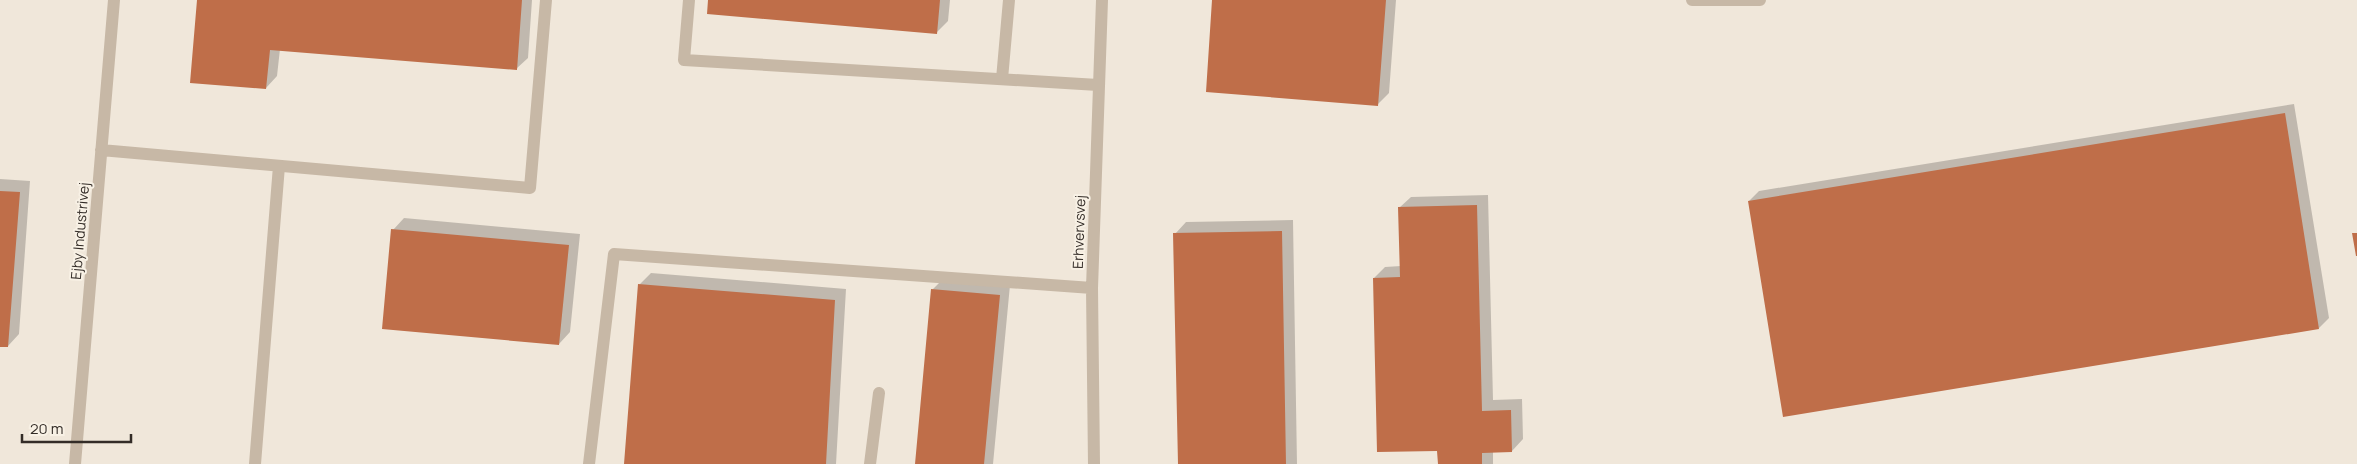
<svg xmlns="http://www.w3.org/2000/svg" width="2357" height="464" viewBox="0 0 2357 464" font-family="Manrope,sans-serif">
  <style>
    .shadow { fill: #0003 }
    .building { fill: #bf6e49 }
    .lines { fill: none; stroke-linecap: round; stroke-linejoin: round }
    .minor { stroke: #c7b8a6; stroke-width: 12 }
    .labels { text-anchor: middle; stroke-width: 4; stroke-linejoin: round; paint-order: stroke }
    .street-label { font-size: 14px; fill: #332c27; stroke: #f8f1e5 }
  </style>
  <rect width="100%" height="100%" fill="#f0e7da"/>
  <path class="shadow" d="M198,0h334l-4,58 -12,11 -236,-20 -3,27 -11,12z
    M710,0h240l-2,21 -11,11z
    M1214,0h182l-7,93 -11,11z
    M2294,104l35,214 -10,10 -570,-127 10,-10z
    M0,179l30,2 -11,153 -11,12 -8,-1z
    M1488,195l5,205 29,-1 1,40 -11,12h-19v13h-54v-15l-65,-171 11,-11 16,-1 -2,-58 12,-11z
    M404,218l176,16 -10,98 -11,12 -166,-114z
    M1293,220l4,244h-118l-4,-230 11,-12z
    M651,273l195,16 -10,175h-211l14,-179z
    M943,279l67,6 -17,179h-77l17,-175z"/>
  <path class="building" d="M197,0h325l-5,70 -247,-20 -4,39 -76,-6z
    M708,0h232l-3,34 -230,-20z
    M1212,0h174l-8,106 -172,-14z
    M2285,113l34,216 -536,88 -35,-216z
    M0,191l20,1 -12,155h-8z
    M1477,205l5,206 29,-1 1,42 -30,1v11h-44l-1,-13 -60,1 -4,-174 27,-1 -2,-70z
    M391,229l178,16 -10,100 -177,-16z
    M1282,231l4,233h-108l-5,-231z
    M2352,233h5v23h-1z
    M638,284l197,16 -9,164h-202z
    M931,289l69,6 -16,169h-69z"/>
  <g class="lines">
    <path class="minor" d="M689,0l-5,60 414,25
      M1692,0h68
      M1002,79l7,-79
      M101,150l429,38 16,-188
      M75,464l39,-464
      M255,464l24,-298
      M589,464l25,-210 478,34
      M870,464l9,-71
      M1094,464l-2,-176 10,-288"/>
  </g>
  <g class="labels">
    <g class="street-label">
      <text transform="translate(80 231) rotate(-85)" y="5">Ejby Industrivej</text>
      <text transform="translate(1079 232) rotate(-88)" y="5">Erhvervsvej</text>
    </g>
  </g>
  <path d="M22 434v8h109v-8" fill="none" stroke="#332c27" stroke-width="2.5"/>
  <text x="30" y="434" font-size="15" fill="#332c27" stroke="#f8f1e5" stroke-width="4" paint-order="stroke">20 m</text>
</svg>
